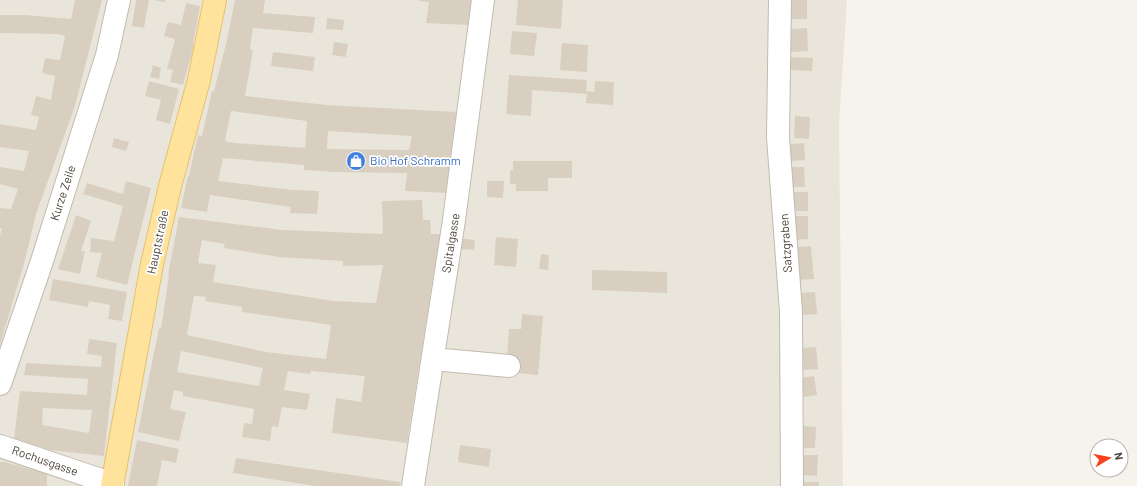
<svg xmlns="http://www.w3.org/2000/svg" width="1137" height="486" viewBox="0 0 1137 486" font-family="Barlow,sans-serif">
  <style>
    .residential { fill: #eae5da }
    .building { fill: #d8cfc1; fill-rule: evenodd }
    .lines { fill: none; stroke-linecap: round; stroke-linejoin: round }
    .minor-casing { stroke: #c2bbae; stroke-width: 24 }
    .major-casing { stroke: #e6c16a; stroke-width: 24 }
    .minor { stroke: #fff; stroke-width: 22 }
    .major { stroke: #ffe39c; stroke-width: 22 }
    .labels { text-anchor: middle; stroke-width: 3.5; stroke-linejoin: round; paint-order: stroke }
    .shop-label { font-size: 12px; fill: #366cbe; stroke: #fff; text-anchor: start }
    .street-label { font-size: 12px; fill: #4b4439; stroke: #fff }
  </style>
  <rect width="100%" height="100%" fill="#f6f3ec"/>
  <path class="residential" d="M0,0h847l-8,125 4,361h-843z"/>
  <path class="building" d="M75,0h27l-27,106 -39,108 -11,46 -25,85v-109l2,-8h-2v-20l11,1 7,-20 -18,-5v-17l24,4 5,-20 -29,-4v-23l36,6 3,-13 -8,-2 5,-19 15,4 4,-24 -13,-3 3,-15 15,2 5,-24 -8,-2 -57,-1v-18h26l45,4z
    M136,0h13l-5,28 -12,-2z
    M154,0h12l-2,2z
    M235,0h30l-2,13 52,4 -2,16 -60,-5 -3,21 3,1 -8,46 82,9 129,7 -10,81 -41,-2 2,-18 -72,-1 -31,-2v-5l-81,-7 -5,23 74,9 27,1 -2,23 -27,-1 1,-6 -81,-12 -3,17 -26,-4 7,-32h1l9,-41 4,1 10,-45h2l12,-47zM231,111l76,10 -2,27 -70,-5 -10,-2zM328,131l84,5 -3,14 -82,-1z
    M419,0h54l-4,25 -43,-2 3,-21 -10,-1z
    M518,0h45l-2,29 -45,-4z
    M790,0h17v19h-17z
    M186,3l14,3 -7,38 1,1 -11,40 -13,-3 3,-12 -6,-1 8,-30 -11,-3 4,-14 13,3z
    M327,18l17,2 -1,10 -17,-1z
    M807,28l1,23 -17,1 -1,-23z
    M512,31l25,2 -3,23 -24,-2z
    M334,42l14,2 -2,13 -14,-2z
    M562,43l26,2 -1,27 -27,-2z
    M273,52l42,5 -2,14 -42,-5z
    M790,57l23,1 -1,13 -23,-1z
    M153,65l8,3 -2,11 -9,-2z
    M509,75l78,5 -1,11 8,1 1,-11 19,1 -1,23 -27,-2 1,-9 -55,-4 -1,26 -25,-2z
    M149,81l30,8 -9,35 -14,-4 5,-20 -16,-4z
    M795,116l15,1 -1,22 -15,-1z
    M114,138l15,4 -3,9 -14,-4z
    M804,143l1,17 -14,1 -1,-17z
    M513,161h59v17h-24v13h-32v-7h-6v-14h3z
    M792,167h12l1,20h-12z
    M126,181l25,7 -24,97 -31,-8 6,-24 -12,-1 1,-14 23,3 9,-35 -40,-12 4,-11 36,11z
    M487,181h17l-1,17 -16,-1z
    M793,192h15v19h-15z
    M422,200l1,20h7l1,14h9l-33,209 -75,-10 4,-35 25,4 4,-26 -54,-5 -1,3 -22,-3 -4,19 26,4 -3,16 -25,-3 -4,20 -6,-1 -2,15 -28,-4 2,-14 8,1 2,-15 -71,-13v-4l-9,-2 -4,19 16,3 -7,29 -41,-9 21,-104 2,1 8,-54h-1l11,-58 104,13 100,4 -1,-33zM202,240l23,4 -1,4 55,9 64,4v5l40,-1 -7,38 -42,-2 -121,-19 3,-17 -18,-2zM194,296l12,1 -1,4 37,6v5l89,13 -5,34 -60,-7 -79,-17zM181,351l82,17 -4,18 -82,-14z
    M76,215l15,6 -10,30h4l-5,23 -22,-5z
    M792,216h16v23l-15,1z
    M496,237l22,2 -2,28 -22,-2z
    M460,238l15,2 -1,10 -15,-1z
    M811,246l3,33 -17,1 -3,-33z
    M541,254l8,1 -1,15 -9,-1z
    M592,270l75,2v21l-75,-3z
    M53,279l74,13 -5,29 -14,-2 2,-14 -21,-4 -1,6 -39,-7z
    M815,292l2,22 -14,1 -2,-22z
    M522,314l21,2 -5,59 -21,-2 1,-14 -11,-1 2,-29h12z
    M89,339l28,4 -13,113 -54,-6 -36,-11 6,-48 67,4 1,-16 -64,-4 2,-12 75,4 1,-11 -15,-2zM43,408l49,2 -3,23 -47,-8z
    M816,347l2,22 -14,1 -2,-22z
    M814,376l3,19 -13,2 -3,-19z
    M802,426l14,1 -1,21h-14z
    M137,440l42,9 -3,14 -14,-3 -5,26h-29z
    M460,445l31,4 -2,18 -31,-5z
    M803,455h15l-1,21 -15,-1z
    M236,458l164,24v4h-85l-82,-13z
    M0,462h5l42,12v12h-47z
    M802,482h17v4h-17z"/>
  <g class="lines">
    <defs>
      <path id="minor" d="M780,0l-2,137 13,175 1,174
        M433,359l76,7
        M0,384l42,-123 65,-206 12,-55
        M0,446l113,38
        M413,486l41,-266 29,-220"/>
      <path id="major" d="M112,486l40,-222 18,-78 29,-106 16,-80"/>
    </defs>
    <use href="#minor" class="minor-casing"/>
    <use href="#major" class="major-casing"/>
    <use href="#minor" class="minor"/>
    <use href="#major" class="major"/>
  </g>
  <defs>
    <symbol id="shop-disc" viewBox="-11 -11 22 22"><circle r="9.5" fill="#3f7fe0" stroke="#fff"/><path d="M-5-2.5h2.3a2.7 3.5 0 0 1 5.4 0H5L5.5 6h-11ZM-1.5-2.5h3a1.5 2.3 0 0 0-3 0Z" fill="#fff"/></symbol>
  </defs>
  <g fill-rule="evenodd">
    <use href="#shop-disc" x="345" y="150" width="22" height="22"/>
  </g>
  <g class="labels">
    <g class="shop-label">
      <text x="370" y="165">Bio Hof Schramm</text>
    </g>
    <g class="street-label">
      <text transform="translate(63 193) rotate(-72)" y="4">Kurze Zeile</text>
      <text transform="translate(158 242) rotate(-78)" y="4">Hauptstraße</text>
      <text transform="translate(451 243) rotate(-81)" y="4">Spitalgasse</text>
      <text transform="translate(786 243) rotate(-94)" y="4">Satzgraben</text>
      <text transform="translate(45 461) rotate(19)" y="4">Rochusgasse</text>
    </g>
  </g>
  <g transform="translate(1109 458) rotate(80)"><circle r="19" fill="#ffffff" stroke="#b7b4b0"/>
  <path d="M0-3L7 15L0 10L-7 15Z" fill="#fc3f1d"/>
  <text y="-6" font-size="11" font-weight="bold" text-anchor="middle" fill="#4b4439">N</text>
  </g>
</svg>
